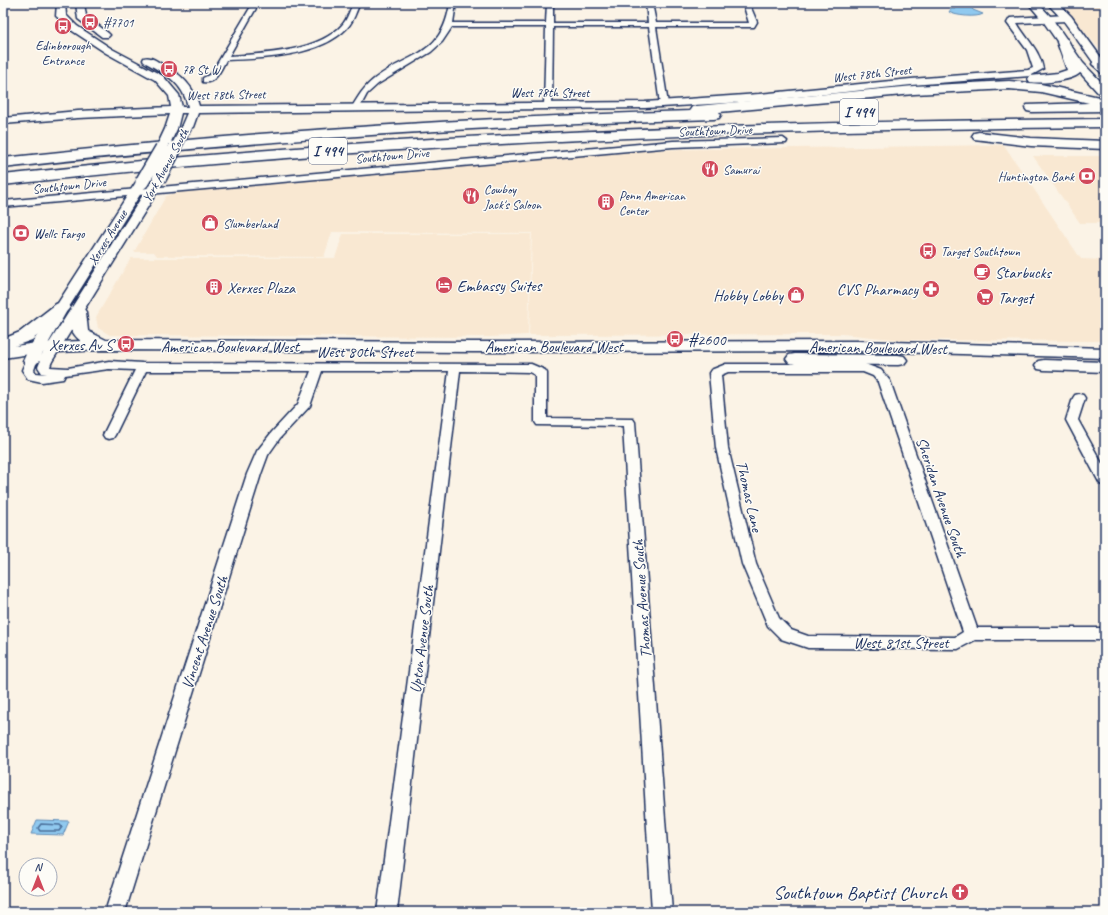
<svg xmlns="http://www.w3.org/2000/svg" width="1108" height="915" viewBox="0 0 1108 915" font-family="Caveat,sans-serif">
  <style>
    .built { fill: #f9e8d2 }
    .water { fill: #90c9ef; stroke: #618bb5 }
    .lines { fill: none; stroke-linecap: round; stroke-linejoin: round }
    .shore { stroke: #4a6d98; stroke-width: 1.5 }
    .minor-casing { stroke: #1b2f5e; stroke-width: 3 }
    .tertiary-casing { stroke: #1b2f5e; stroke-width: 3 }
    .secondary-casing { stroke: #1b2f5e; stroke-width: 3 }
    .motorway-casing { stroke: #1b2f5e; stroke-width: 3 }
    .minor { fill: #fdfcf7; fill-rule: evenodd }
    .tertiary { fill: #fdfcf7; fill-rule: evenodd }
    .secondary { fill: #fdfcf7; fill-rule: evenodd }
    .motorway { fill: #fdfcf7; fill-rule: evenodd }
    .tertiary-bridge-far1-casing { stroke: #1b2f5e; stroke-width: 12; stroke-linecap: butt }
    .tertiary-bridge-casing { stroke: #1b2f5e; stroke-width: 16; stroke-linecap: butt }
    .tertiary-bridge-far1 { stroke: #fdfcf7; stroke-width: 10 }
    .tertiary-bridge { stroke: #fdfcf7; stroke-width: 13 }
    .labels { text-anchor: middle; stroke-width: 3; stroke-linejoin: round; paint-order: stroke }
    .far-poi-label { font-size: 13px; fill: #1b2f5e; stroke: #fdfcf7; text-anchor: start }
    .far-street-label { font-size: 13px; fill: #1b2f5e; stroke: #fdfcf7 }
    .shield { fill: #fdfcf7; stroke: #5f6c8c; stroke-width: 1 }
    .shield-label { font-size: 15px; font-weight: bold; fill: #1b2f5e }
    .poi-label { font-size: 16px; fill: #1b2f5e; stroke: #fdfcf7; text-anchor: start }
    .street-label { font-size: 16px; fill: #1b2f5e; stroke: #fdfcf7 }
    .near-poi-label { font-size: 19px; fill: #1b2f5e; stroke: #fdfcf7; text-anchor: end }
  </style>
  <rect width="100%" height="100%" fill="#fbf3e6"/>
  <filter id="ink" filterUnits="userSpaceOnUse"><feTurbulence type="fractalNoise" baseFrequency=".025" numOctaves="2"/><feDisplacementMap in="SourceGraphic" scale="8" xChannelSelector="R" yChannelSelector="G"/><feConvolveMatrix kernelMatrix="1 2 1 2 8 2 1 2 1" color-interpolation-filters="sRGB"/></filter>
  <g filter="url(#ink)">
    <path class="built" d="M1058,3h47v53l-33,-40z
      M1004,145l77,114 24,1v81l-202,-1 -61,-6 -313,1 3,-102 -200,-1 -8,25 -167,-1 -3,-4h-20l32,-56 14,-5 460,-41z
      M1033,156h72v67h-25z
      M343,234h188l-3,101 -39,2 -379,-2 -12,-7 -2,-11 35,-59h204z"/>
    <path class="water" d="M964,5l7,2 2,3 10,4c-6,4 -28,2 -34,-2l2,-3h5l1,-3z
      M37,820l32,1 -6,14 -32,-1z"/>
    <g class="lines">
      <path class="shore" d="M41,824l19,1 2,2 -3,4h-19l-2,-3z"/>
      <defs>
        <path id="minor" d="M253,3h6l-30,53c34,-2 89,-4 113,-31 6,-6 7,-15 12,-22h6c-4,8 -6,18 -13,25 -26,28 -84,31 -121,32 -5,9 -10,24 -23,22v-4l8,-4z
          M450,3h6l-3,20h93l1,-20h6v20h95l-2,-20h6l4,20h93l-6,-20h6l8,19 -3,5h-98l12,77 -4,2 -4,-2 -11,-77h-96l-1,80 -4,2 -4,-2 2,-80h-94l-10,15 -11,10 -53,32 -11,10 -8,15h-6l-1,-2c6,-10 11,-19 21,-27 35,-28 69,-22 77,-77z
          M783,138l4,3 -1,2 -113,4 -670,60v-6l670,-60z
          M46,356l4,1 2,3 -2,7 18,1 41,-7 33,2 389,1 14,6 2,3v45l86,1 2,3 37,490h-20l-29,-486 -86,-1 -2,-3v-47l-6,-3 -69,-1 -63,541h-20l72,-541h-127l-12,35 -30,32 -12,17 -7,19 -136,438h-20l142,-438 10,-23 15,-19 26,-28 13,-33h-165l-31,64 -2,3 -4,1 -4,-1 -2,-3 32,-65 -26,-1 -44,6 -2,4 -21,3 -14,-3 -6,-9 5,-12h8l2,3 -3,9 2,3 11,1 -5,-1 -4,-6 4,-10z
          M726,364h139l16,6 9,11 87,247h128v12h-130l-17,9 -150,-1 -27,-9 -13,-13 -26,-62 -26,-116 -7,-75 2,-3zM728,372h135l10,4 5,6 85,250 -8,5 -147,-1 -17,-6 -12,-12 -23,-54 -28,-116 -7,-73z
          M1079,394l4,1 2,3 -7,22 27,49v17l-5,-2 -34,-64 7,-22 2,-3z"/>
        <path id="tertiary" d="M57,3h8l1,12 11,11 35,23 51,27 16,19 3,12h6c-5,-25 -24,-34 -44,-45l-1,-2 1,-2c7,-2 12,3 18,6 18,9 32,22 37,42l446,-4 114,-8 152,-15 117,-9 5,-2 -6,-18 -20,-27 3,-5 57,-3 5,3 -5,3 -50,2c9,16 23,27 26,46l-13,7 -119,9 -152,16 -114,7 -447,5 -5,14 -6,3 -6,-3 6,-14h-6l-4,16 -8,17 -2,2h-8l-2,-2 8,-17 5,-15 -92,4 -75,6v-6l75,-7 93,-4 -2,-11 -14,-16 -49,-27 -35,-23 -15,-14z
          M76,3h8l2,13 22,17 2,2 -2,2h-6l-24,-18z
          M159,175l4,1 2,3 -114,184 -5,2 -5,-2 -2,-2 -3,3 -5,2 -5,-2 -3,-3 6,-13 109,-169h8l2,3 -79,125 -28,49 112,-177 2,-3z"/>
        <path id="secondary" d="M1028,3h10l13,14 32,46 22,23v11l-4,-1 -26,-29 -32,-46z
          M1047,3h11l13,13 34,47v11l-4,-1 -38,-53z
          M62,302l6,2 2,3 -2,3 -36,30 -17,6 22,-3 44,-2c-10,-7 -16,-22 -9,-32l6,-2 6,2 2,3 2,19 18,9 367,2 385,-1 247,7v10l-247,-7 -385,1 -370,-2 -66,3 -34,5v-19l17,-7 36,-28z
          M795,354l103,1 6,1 3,4 -3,4 -6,1 -103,-1 -6,-1 -3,-4 3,-4z
          M1044,360l61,2v10l-61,-2 -6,-1 -3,-4 3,-4z"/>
        <path id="motorway" d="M1063,38l4,1 2,3 11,26 1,4c-7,9 -40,12 -51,10l-2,-3 2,-3 28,-3 9,-3 -10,-28 2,-3z
          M1099,60l6,2v10l-5,-1 -8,-7 2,-3z
          M1009,81l32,3 58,13 2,3 -2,3h6v8l-73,1 -5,-1 -2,-3 2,-3 62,-2 -48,-11 -32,-3 -95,5 -195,18 2,3 -2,3 -5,1c-238,7 -475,22 -711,49v-10c228,-25 458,-40 688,-47l-1,-1 2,-3 5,-1 217,-20z
          M1105,119v8c-367,3 -737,16 -1102,58v-10c365,-41 735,-53 1102,-56z
          M979,132l52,6 74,3v8l-74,-3 -57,-7 -2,-3 2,-3z"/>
      </defs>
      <use href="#minor" class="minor-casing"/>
      <use href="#tertiary" class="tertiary-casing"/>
      <use href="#secondary" class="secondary-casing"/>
      <use href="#motorway" class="motorway-casing"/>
      <use href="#minor" class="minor"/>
      <use href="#tertiary" class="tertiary"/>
      <use href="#secondary" class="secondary"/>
      <use href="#motorway" class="motorway"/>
      <defs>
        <path id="tertiary-bridge-far1" d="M161,149l2,-3
          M175,149l12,-22"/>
        <path id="tertiary-bridge" d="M159,179l16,-31
          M142,182l20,-34"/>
      </defs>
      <use href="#tertiary-bridge-far1" class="tertiary-bridge-far1-casing"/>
      <use href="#tertiary-bridge" class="tertiary-bridge-casing"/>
      <use href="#tertiary-bridge-far1" class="tertiary-bridge-far1"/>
      <use href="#tertiary-bridge" class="tertiary-bridge"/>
    </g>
  </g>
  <defs>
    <symbol id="bus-disc" viewBox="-11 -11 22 22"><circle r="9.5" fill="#d1495b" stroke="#fdfcf7"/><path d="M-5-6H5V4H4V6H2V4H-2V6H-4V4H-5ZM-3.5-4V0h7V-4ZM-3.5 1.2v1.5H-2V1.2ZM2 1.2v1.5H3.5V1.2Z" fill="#fff"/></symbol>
    <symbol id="restaurant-disc" viewBox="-11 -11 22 22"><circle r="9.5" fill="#d1495b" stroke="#fdfcf7"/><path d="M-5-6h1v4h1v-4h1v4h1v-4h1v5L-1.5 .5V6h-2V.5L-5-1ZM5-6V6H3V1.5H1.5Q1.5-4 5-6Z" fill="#fff"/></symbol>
    <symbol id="bank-disc" viewBox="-11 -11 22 22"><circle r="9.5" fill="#d1495b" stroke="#fdfcf7"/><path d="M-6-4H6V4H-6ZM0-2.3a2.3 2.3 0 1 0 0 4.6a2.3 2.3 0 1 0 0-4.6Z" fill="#fff"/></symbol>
    <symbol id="building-disc" viewBox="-11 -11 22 22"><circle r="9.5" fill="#d1495b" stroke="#fdfcf7"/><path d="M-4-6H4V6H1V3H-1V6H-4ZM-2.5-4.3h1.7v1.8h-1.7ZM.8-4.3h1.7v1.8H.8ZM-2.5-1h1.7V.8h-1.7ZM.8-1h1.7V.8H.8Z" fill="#fff"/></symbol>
    <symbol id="shop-disc" viewBox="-11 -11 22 22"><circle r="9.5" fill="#d1495b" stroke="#fdfcf7"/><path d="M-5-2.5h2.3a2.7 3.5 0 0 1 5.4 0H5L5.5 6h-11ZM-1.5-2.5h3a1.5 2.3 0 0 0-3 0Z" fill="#fff"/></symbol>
    <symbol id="cafe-disc" viewBox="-11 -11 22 22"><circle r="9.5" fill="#d1495b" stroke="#fdfcf7"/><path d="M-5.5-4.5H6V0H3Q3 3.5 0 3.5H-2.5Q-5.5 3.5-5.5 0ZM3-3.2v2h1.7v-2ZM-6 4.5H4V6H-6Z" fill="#fff"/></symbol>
    <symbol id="hotel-disc" viewBox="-11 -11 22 22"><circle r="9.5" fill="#d1495b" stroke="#fdfcf7"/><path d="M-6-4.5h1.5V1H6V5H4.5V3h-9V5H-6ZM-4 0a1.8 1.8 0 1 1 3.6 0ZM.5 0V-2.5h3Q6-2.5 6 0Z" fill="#fff"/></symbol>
    <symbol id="pharmacy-disc" viewBox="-11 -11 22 22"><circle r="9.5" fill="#d1495b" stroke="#fdfcf7"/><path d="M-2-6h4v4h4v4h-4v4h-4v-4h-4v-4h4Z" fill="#fff"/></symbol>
    <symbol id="supermarket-disc" viewBox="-11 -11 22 22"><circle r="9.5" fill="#d1495b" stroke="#fdfcf7"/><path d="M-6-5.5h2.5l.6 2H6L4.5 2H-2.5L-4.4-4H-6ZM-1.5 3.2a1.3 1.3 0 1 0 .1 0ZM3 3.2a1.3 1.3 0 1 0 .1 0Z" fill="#fff"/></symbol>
    <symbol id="church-disc" viewBox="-11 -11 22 22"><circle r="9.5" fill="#d1495b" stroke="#fdfcf7"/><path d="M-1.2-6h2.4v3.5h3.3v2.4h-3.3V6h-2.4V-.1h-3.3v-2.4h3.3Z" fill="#fff"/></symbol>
  </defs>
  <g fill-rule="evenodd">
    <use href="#bus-disc" x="80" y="12" width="20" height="20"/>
    <use href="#bus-disc" x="53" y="16" width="20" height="20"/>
    <use href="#bus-disc" x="159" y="59" width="20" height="20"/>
    <use href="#restaurant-disc" x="700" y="159" width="20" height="20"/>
    <use href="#bank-disc" x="1077" y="166" width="20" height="20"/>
    <use href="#restaurant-disc" x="461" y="186" width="20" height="20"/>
    <use href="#building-disc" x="596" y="192" width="20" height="20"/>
    <use href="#shop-disc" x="200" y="213" width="20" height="20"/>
    <use href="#bank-disc" x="11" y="223" width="20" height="20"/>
    <use href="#bus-disc" x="918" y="241" width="20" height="20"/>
    <use href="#cafe-disc" x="972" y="262" width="20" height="20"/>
    <use href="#hotel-disc" x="434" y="275" width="20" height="20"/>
    <use href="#building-disc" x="204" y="277" width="20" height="20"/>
    <use href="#pharmacy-disc" x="921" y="279" width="20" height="20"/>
    <use href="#shop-disc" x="786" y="285" width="20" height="20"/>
    <use href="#supermarket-disc" x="975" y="287" width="20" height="20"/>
    <use href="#bus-disc" x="665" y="329" width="20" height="20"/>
    <use href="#bus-disc" x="116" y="334" width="20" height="20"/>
    <use href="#church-disc" x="950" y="882" width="20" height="20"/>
  </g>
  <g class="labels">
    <g class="far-poi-label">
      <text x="103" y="27">#7701</text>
      <text x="63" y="50" text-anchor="middle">Edinborough<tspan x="63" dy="15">Entrance</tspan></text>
      <text x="182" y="74">78 St W</text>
      <text x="723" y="174">Samurai</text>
      <text x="1074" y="181" text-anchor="end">Huntington Bank</text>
      <text x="484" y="194">Cowboy<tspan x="484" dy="15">Jack's Saloon</tspan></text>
      <text x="619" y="200">Penn American<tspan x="619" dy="15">Center</tspan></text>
      <text x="223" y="228">Slumberland</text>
      <text x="34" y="238">Wells Fargo</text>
      <text x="941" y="256">Target Southtown</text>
    </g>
    <g class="far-street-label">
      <text transform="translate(872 73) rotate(-6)" y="5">West 78th Street</text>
      <text x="550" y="97">West 78th Street</text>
      <text transform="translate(226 94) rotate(-1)" y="5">West 78th Street</text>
      <text transform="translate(715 130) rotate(-2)" y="5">Southtown Drive</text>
      <text transform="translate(392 155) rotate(-5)" y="5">Southtown Drive</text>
      <text transform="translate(165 165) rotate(-61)" y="5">York Avenue South</text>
      <text transform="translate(69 185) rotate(-6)" y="5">Southtown Drive</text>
      <text transform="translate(107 237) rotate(-58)" y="5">Xerxes Avenue</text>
    </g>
    <g class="shield">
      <rect x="840" y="99" width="38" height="26" rx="3"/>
      <rect x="309" y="138" width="38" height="26" rx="3"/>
    </g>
    <g class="shield-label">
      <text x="859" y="117">I 494</text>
      <text x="328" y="156">I 494</text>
    </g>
    <g class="poi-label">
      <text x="995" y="278">Starbucks</text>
      <text x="457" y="291">Embassy Suites</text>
      <text x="227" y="293">Xerxes Plaza</text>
      <text x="918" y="295" text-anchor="end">CVS Pharmacy</text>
      <text x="783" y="301" text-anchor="end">Hobby Lobby</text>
      <text x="998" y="303">Target</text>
      <text x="688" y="345">#2600</text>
      <text x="113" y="350" text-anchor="end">Xerxes Av S</text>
    </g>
    <g class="street-label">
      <text x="230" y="352">American Boulevard West</text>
      <text x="554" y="352">American Boulevard West</text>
      <text transform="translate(878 347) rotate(1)" y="6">American Boulevard West</text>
      <text x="365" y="357">West 80th Street</text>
      <text transform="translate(750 496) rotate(77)" y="6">Thomas Lane</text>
      <text transform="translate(942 497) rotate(71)" y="6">Sheridan Avenue South</text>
      <text transform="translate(641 599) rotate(-94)" y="6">Thomas Avenue South</text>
      <text transform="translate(204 632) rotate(-72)" y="6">Vincent Avenue South</text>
      <text transform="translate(421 639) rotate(-83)" y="6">Upton Avenue South</text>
      <text x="901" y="648">West 81st Street</text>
    </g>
    <g class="near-poi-label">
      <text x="947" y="899">Southtown Baptist Church</text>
    </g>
  </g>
  <rect width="1108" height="915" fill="none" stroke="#fdfcf7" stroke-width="16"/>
  <rect x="8" y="8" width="1092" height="899" fill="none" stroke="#1b2f5e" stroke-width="1.5" filter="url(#ink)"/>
  <g transform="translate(38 877)"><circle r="19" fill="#fdfcf7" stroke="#a3aaba"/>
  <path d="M0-3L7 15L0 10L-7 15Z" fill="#d1495b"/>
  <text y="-6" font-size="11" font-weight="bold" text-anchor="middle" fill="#1b2f5e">N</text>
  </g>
</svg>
